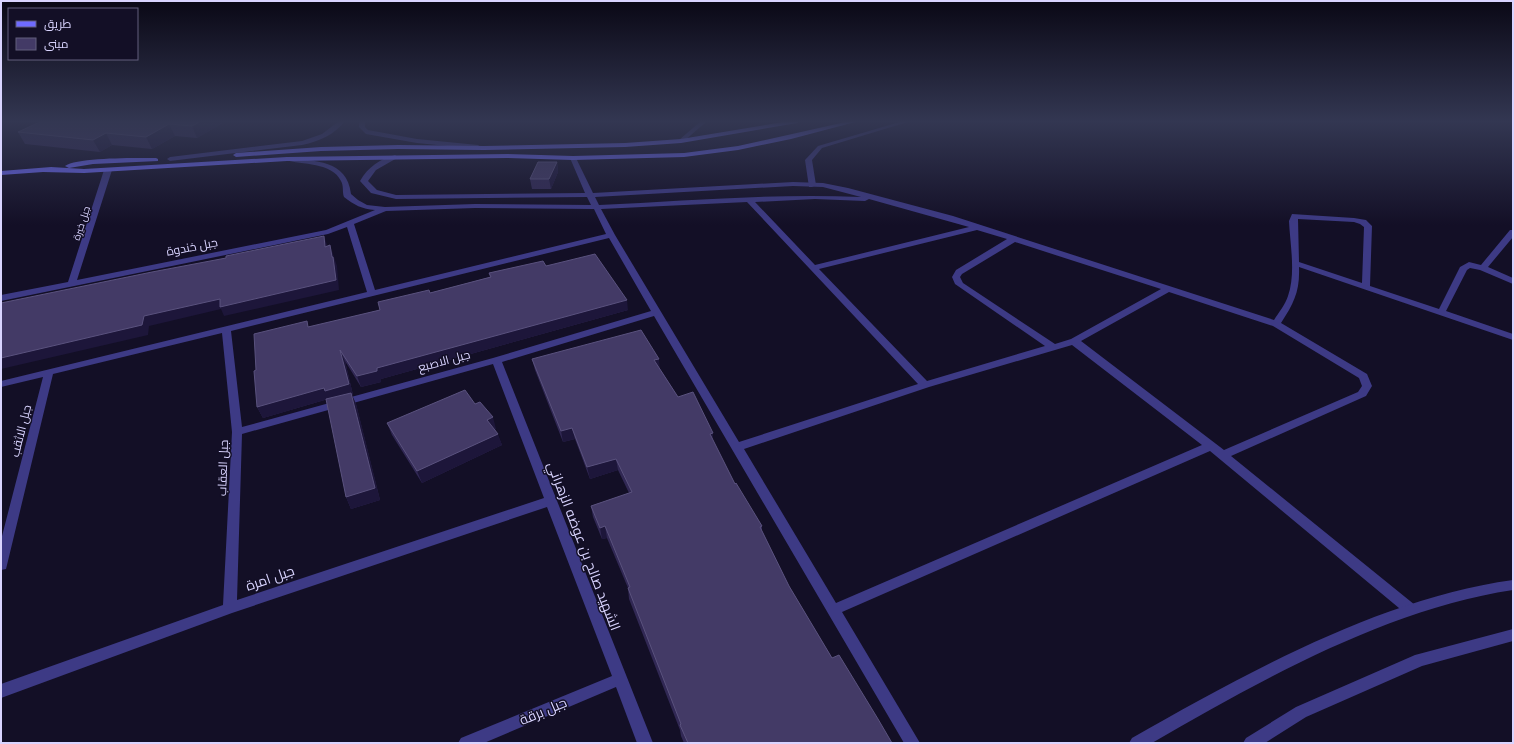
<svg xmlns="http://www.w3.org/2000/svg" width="1514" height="744" viewBox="0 0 1514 744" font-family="Raleway,Cairo,sans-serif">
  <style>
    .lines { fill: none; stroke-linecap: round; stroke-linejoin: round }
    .minor { fill: #3d3a85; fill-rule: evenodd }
    .tertiary { fill: #3d3a85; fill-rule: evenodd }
    .secondary { fill: #6f6bff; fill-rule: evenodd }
    .wall { fill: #312854 }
    .shaded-wall { fill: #1d163a }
    .building { fill: #433a66; stroke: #5a527e }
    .labels { text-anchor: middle; stroke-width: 3; stroke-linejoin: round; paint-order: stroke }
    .far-street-label { font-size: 10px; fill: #d9d4ff; stroke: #130f26 }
    .street-label { font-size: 12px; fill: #d9d4ff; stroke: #130f26 }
    .near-street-label { font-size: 14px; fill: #d9d4ff; stroke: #130f26 }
  </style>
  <rect width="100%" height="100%" fill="#130f26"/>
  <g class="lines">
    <path class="minor" d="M339,121h6c-11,14 -25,20 -43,24l-132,16 -3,-2 3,-2 132,-16 20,-7z
      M359,121h6v6l3,3 49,9 61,6 3,2 -3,2 -61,-6 -51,-9 -7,-7z
      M701,121h6l-24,21h-4v-2z
      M395,155l3,2 -1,1 -21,12 -8,11 9,9 19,5 189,-2 -15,-35 3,-2 3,2 17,35 200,-11 30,1 25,5 105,28 321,104c5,-8 11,-15 14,-24 8,-23 2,-52 1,-75l3,-7 62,4 12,2 6,6 -2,60 69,23 21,-42 9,-5 12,3 29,-35h3v7l-25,30 25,11v6l-33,-14 -10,-2 -3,2 -21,41 67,23v6l-214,-73c1,24 -5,36 -18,56l86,51 5,12 -6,10 -135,60 184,149 2,4 -2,4 -5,2 -5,-2 -195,-162 -368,161 78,131h-16l-250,-427 -152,46 151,381h-16l-21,-56 -132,56h-26l3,-5 151,-62 -65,-169 -315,106 -231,85v-14l222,-79 9,-173 -10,-99 -169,41 -46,191 -1,4 -5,1v-30l42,-163 -42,10v-6l366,-89 -20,-65 -19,7 -327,67v-6l67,-13 36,-112 4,-2 4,2 -35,110 249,-50 49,-20c-13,-1 -21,-5 -31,-13 -2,-5 0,-11 -3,-16 -9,-19 -39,-16 -56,-21v-2l2,-1c28,5 60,2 64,37l7,6 9,5 18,2 90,-3 116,1 -4,-8 -191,2 -25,-6 -11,-12c8,-14 20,-22 35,-26zM793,186l30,1 38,10c-87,-4 -174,4 -262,8l-4,-8zM815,199l50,2 4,-2 100,28 -154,38 -60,-63zM747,202l171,182 -179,58 -124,-207 -14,-26zM475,208l119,1 12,25 -231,56 -21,-66 32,-13zM1298,219l56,3 6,2 4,3 -2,56 -63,-21zM977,230l30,9 -51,31 -4,7 3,7 90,62 -118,35 -108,-112zM609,238l42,73 -158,47 -251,69 -11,-96zM1015,242l146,47 -90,50 -16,5 -92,-61 -3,-6 2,-3zM1169,292l104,34 86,52 3,8 -4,6 -134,58 -143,-109zM1072,345l130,100 -366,158 -92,-154 185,-62zM493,364l51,134 -307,102 5,-166z"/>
    <path class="tertiary" d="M903,121h8l-89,27 -10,12 4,25 -4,2h-3l-4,-27 13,-14z
      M1513,580v10c-126,19 -252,90 -361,153h-23l3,-5c115,-65 249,-140 381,-158z
      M1513,629v12l-91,25 -116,51 -41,26h-22l3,-5 50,-31 119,-52z"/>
    <path class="secondary" d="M789,121h11l-3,2 -116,20 -56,4 -141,3 -86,-1 -77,2 -85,6 -3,-2 3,-2 85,-6 77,-2 86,1 141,-3 56,-4z
      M850,121h9l-68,18 -53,11 -54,7 -111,3 -66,-2 -220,3 -203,12 -41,-1 -42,3v-4l50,-4 33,2 203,-12 220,-3 66,2 111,-3 54,-7z
      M156,158l2,1v2l-65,3 -24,4 -4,-2c12,-9 73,-8 91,-8z"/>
  </g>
  <path class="wall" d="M42,121h184l-29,17 -22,-2 -23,13 -40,-4 -12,7 -75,-8 -7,-12z
    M557,162l1,10 -7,17h-19l-2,-10z
    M546,266l82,44 -247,69v3l-20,5 -16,-26 8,34h-1l4,9 24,96 -29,9 -5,-12 -18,-98 -65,19 -6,-11 53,-80 70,-17 50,-17 60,-16 -1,-4z
    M532,359l128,10 18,28 35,44 22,43 27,42v5l27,55 43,72 60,85h-208l-3,-7 -1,-6 -51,-131 -1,-11 -21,-50 -5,1 -9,-22 -2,-11 38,-13 -11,-23 -28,9 -15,-40 -12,3 -28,-72z
    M475,404l21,25h-1l7,16 -80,38 -30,-48 -5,-12z"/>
  <path class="shaded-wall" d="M201,121h25l-29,17 -5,-12z
    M169,124l6,12 -23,13 -6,-12z
    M106,133l6,12 -12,7 -7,-12z
    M557,162l1,10 -7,17 -2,-10z
    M324,236l3,9 1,11 -3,-9z
    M330,245l7,21 2,24 -115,26 -3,-7 -72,17 -1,9 -147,34v-11l143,-42 188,-59z
    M627,300l1,10 -247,69v3l-20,5 -4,-11 20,-8z
    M340,350l5,11 8,34h-1l4,9 24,96 -29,9 -5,-12 -18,-98 -65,19 -6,-11z
    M659,359l1,11 -6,-10z
    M493,417l3,12 -5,2 -4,-11z
    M572,428l3,11 -12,3 -2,-11z
    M713,433v12l-3,-11z
    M498,434l4,11 -80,38 -5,-12z
    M616,459l2,11 -28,9 -3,-12z
    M605,526l2,12 -5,1 -2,-11z"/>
  <path class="building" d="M42,121h159l-9,5 -23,-2 -23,13 -40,-4 -13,7 -75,-8z
    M538,162h19l-8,17h-19z
    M324,236l1,11 5,-2 2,12h1l3,23 -116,27v-8l-76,17 -2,9 -141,33v-55l151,-31 74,-14v-2z
    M595,254l32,46 -250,68v3l-20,5 -17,-26 9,34 -24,7 -1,-3 -67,19 -3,-36 2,-1 -2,-36 53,-13 1,6 72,-17 -2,-8 51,-12 1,3 61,-16 -2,-4 54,-12 3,5z
    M641,330l18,29 -5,1 24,37 15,-5 20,41 -3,1 25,50 1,-1 26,43 -2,1 29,59 43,72 7,-3 39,64 14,24h-204l-8,-18 1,-1 -53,-136 2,-1 -25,-61 -5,2 -9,-22 41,-14 -16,-33 -29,8 -15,-39 -11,3 -29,-72z
    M465,390l10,14 5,-2 13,15 -6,3 11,14 -81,37 -30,-48z
    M351,393l24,95 -29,9 -20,-98z"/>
  <linearGradient id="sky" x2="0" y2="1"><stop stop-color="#0a0815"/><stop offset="0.54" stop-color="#333752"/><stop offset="1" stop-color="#333752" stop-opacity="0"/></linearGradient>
  <rect width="1514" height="225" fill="url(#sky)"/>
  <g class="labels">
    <g class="far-street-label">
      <text transform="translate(81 223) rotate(-72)" y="4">جبل خيرة</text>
    </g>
    <g class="street-label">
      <text transform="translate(192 247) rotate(-11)" y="4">جبل خندوة</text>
      <text transform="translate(444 361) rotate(-15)" y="4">جبل الاصبع</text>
      <text transform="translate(21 431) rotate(-76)" y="4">جبل الاثقب</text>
      <text transform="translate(223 468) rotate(-88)" y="4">جبل العقاب</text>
    </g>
    <g class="near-street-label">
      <text transform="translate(584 546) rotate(69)" y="5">الشهيد صالح بن عوضه الزهراني</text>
      <text transform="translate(270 578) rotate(-19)" y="5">جبل امرة</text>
      <text transform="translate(543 711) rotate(-23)" y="5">جبل برقة</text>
    </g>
  </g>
  <rect width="1514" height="744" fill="none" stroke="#d9d4ff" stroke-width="4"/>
  <rect x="8" y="8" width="130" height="52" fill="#130f26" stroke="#625e7d"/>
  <rect x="16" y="21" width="20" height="6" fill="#6f6bff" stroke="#625e7d"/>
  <text x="44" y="28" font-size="12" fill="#d9d4ff">طريق</text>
  <rect x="16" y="38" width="20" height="12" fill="#433a66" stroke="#625e7d"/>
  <text x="44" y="48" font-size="12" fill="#d9d4ff">مبنى</text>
</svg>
